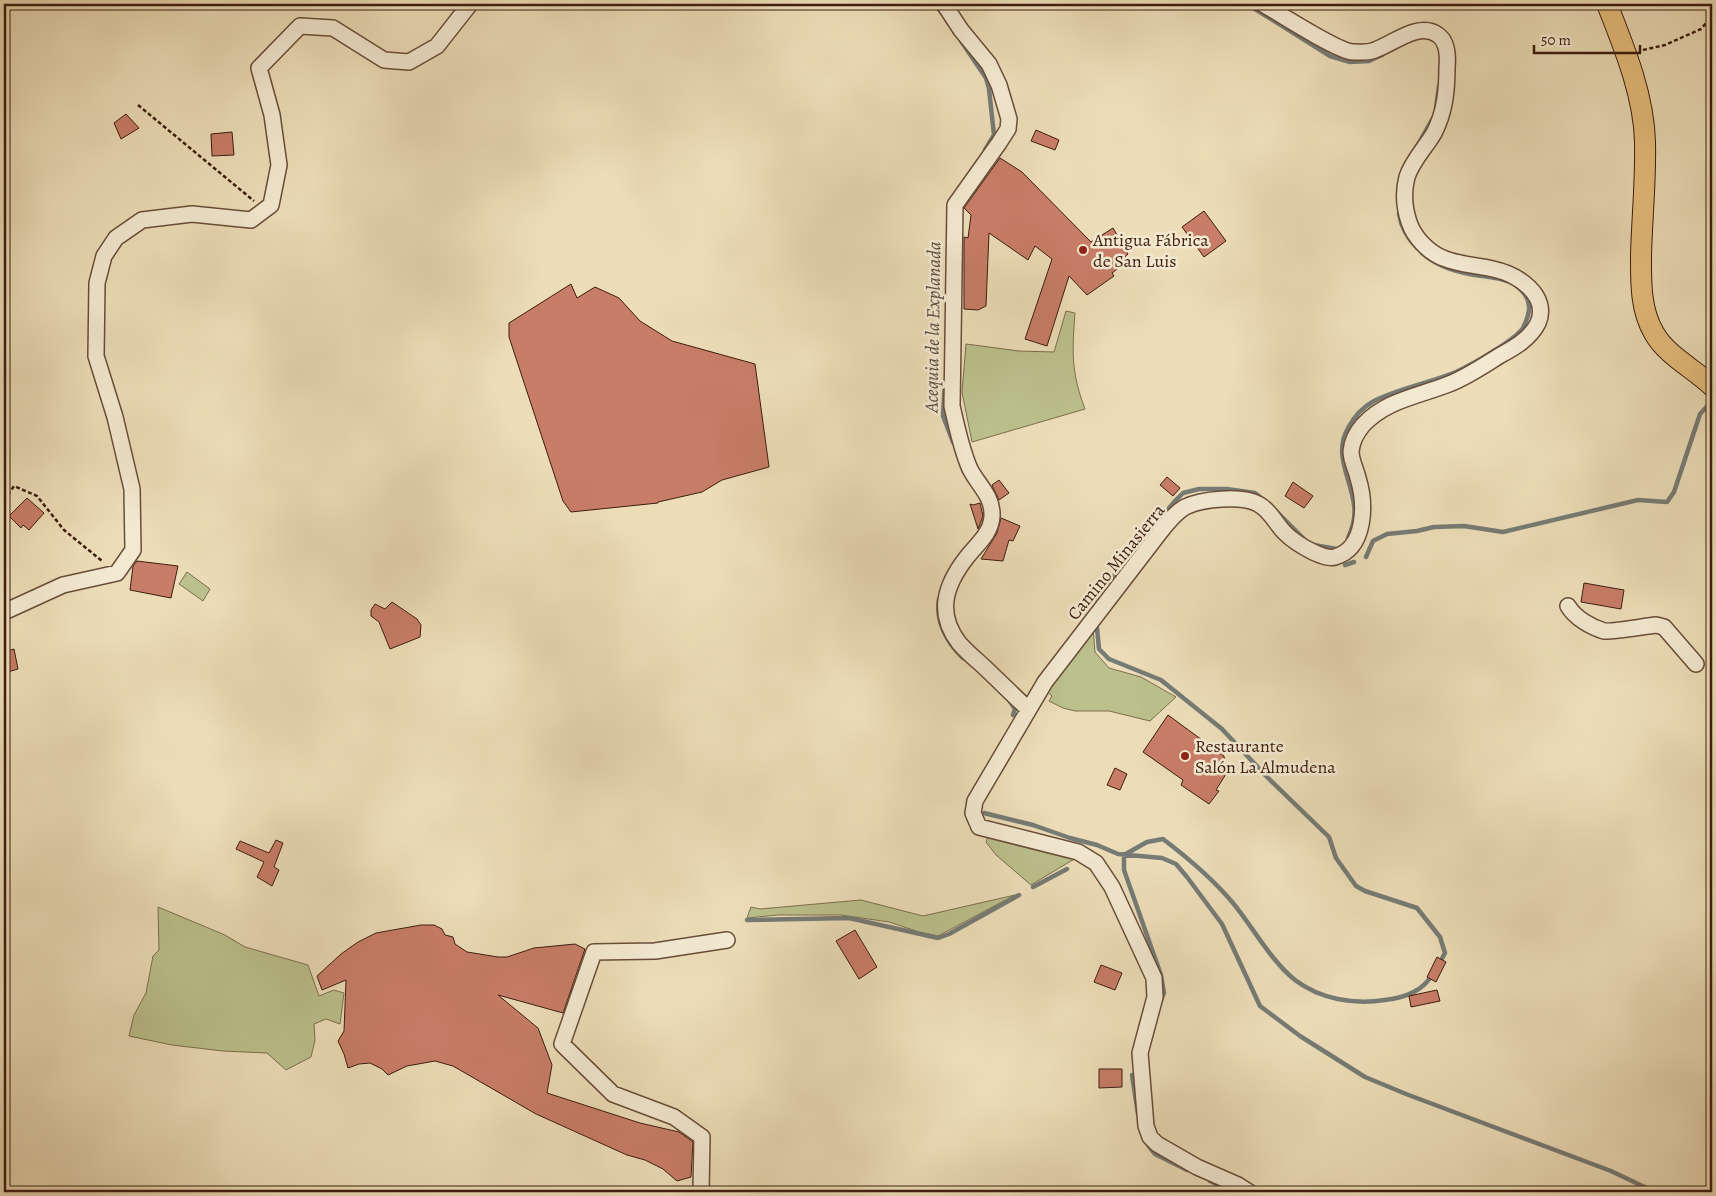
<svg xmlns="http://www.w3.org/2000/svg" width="1716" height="1196" viewBox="0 0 1716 1196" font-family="Alegreya,serif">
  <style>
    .green { fill: #bbc08c; stroke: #7c6e4d }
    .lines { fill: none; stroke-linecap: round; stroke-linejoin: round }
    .stream { stroke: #767b75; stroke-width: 4.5 }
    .building { fill: #c87d68; stroke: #3d1d0e }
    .minor-casing { stroke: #694d38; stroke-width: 18 }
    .major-casing { stroke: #3d1d0e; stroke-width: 22 }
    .path { stroke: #3d1d0e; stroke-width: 2.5; stroke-dasharray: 4 2.5; stroke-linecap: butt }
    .minor { stroke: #f3e9d1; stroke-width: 15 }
    .major { stroke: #e6be7c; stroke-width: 20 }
    .poi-dot { fill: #8f2418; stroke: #f3e9d1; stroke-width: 2 }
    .labels { text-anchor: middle; stroke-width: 5; stroke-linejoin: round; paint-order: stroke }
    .poi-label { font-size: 18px; fill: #3d1d0e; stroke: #f3e9d1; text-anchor: start }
    .street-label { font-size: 18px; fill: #3d1d0e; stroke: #f3e9d1 }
    .water-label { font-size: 19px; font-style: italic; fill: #5a4c41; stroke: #f3e9d1 }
  </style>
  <rect width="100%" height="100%" fill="#ecddb8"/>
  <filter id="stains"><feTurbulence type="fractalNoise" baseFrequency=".004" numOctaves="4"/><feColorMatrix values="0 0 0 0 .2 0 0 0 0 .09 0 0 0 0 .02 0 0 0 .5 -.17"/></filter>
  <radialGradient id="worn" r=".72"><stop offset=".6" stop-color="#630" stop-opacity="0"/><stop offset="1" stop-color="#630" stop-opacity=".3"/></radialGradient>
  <path class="green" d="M1066,311l9,2c-3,39 -4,59 10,96l-113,33 -10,-50 4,-48 53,7 35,1z
    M187,572l23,17 -7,12 -24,-17z
    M1093,628l2,24 14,16 32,9 35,20 -26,24 -41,-10h-34l-12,-3 -14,-7 3,-5 -6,-5z
    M988,837l88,21 -45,27 -35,-30 -10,-13z
    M1015,895l-77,41 -19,-4 -30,-10 -48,-7h-63l-31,3 4,-11 9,2 101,-9 62,16z
    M158,907l67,28 20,12 63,18 11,31 15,-6 10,3 -4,31 -14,-5 -12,5 1,16 -4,17 -25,13 -19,-17 -44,-2 -51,-6 -43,-9 5,-21 12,-22 7,-37 6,-6z"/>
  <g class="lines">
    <path class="stream" d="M935,4l6,8
      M1247,4l83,52 20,6 19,-1 13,-6
      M961,41l25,37 3,11 5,46 -9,15
      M1436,108l3,-22
      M1416,148l17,-30
      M1399,214c2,13 8,24 18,34
      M945,381l-2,35 10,26
      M1275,510l32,32
      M1348,538c5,-11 8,-21 6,-33 -3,-27 -21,-51 -6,-77 6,-11 15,-21 26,-27 26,-13 55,-18 82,-29 15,-7 58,-31 67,-44 3,-6 5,-11 6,-18 1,-9 -4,-17 -11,-23 -10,-8 -24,-9 -36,-11 -21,-3 -43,-8 -60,-23
      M1314,545l23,4
      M1366,557l7,-16 14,-7 30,-3 17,-4 30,-1 39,6 135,-32 29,2 7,-10 26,-78 12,-13
      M1345,565l9,-3
      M1095,598l80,-97 8,-8 16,-4h28l28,4 9,7
      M939,599c-4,22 8,44 24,59
      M1097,628l2,21 10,10 52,21 61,49 45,48 62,60 7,21 20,28 9,5 52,17 23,29 5,16 -6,11
      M1009,700l6,9 -2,6
      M984,813l49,12 37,13 27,7 21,9 44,4 14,6 11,13 35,47 38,82 40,30 65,41 41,17 205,77 44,21
      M1033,887l34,-18
      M747,920l102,-2 89,20 11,-4 70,-39
      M1160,1003l4,-10 -3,-18 -37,-105v-15l23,-13 16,-3c25,19 49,39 70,64 19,23 38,58 62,77 25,19 59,25 90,20 18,-2 37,-8 47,-25
      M1132,1075l6,39
      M1148,1145l7,9 32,16
      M1210,1181l23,11"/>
  </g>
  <path class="building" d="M126,114l13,14 -18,11 -7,-16z
    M1036,130l23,10 -4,10 -24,-9z
    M232,132l2,23 -22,1 -1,-22z
    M1000,158l22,14 69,70 22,-14 15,26 -9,9 2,3 -9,7 2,3 -27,19 -18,-19 -22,70 -22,-7 27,-80 -17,-13 -7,14 -39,-27 -3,73 -8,4 -14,-1v-72l4,1 3,-23 -7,-7z
    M1204,211l22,30 -22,16 -22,-30z
    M571,284l6,14 18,-11 24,11 21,23 32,20 83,23 14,103 -47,13 -20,12 -44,10v1l-87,9 -8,-11 -54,-164v-14z
    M1167,477l13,11 -7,8 -13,-11z
    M999,480l10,13 -10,7 -7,-15z
    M1293,482l20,14 -9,12 -19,-12z
    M27,498l17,15 -15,17 -6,-5 -2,3 -12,-12z
    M980,503l3,13 -5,13 -8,-25 3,1z
    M1001,518l19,8 -7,15 -4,-1 -6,21 -22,-2 16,-26z
    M137,561l41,5 -7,32 -41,-8 3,-24z
    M1584,583l40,7 -3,19 -40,-7z
    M392,602l25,17 4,6 -1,12 -30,12 -11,-27 -8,-6v-6l4,-6 10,5z
    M14,649l4,20 -14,4v-21z
    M1168,715l56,41 2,18 -10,16 3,1 -10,13 -28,-19 2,-5 -40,-28z
    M1115,768l12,6 -7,16 -13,-5z
    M276,840l7,3 -9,24 5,3 -7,16 -15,-9 7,-15 -28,-13 4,-8 29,12z
    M421,925h13l8,4 3,6 8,2 2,7 12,8 31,5h9l27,-9 41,-4 10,5 -22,64 -65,-18 40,33 14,37 -5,28 93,30 39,9 14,10 -2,35 -14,4 -14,-12 -18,-9 -18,-5 -91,-41 -83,-48 -18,-5 -28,5 -19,9 -6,-6 -12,-6 -11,1 -11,4 -4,-14 -6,-13 6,-10 2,-51 -24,10 -5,-14 24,-22 17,-12 18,-9z
    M855,930l22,37 -18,12 -23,-38z
    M1437,957l9,5 -10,20 -9,-5z
    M1101,965l21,8 -7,17 -21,-8z
    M1437,990l3,11 -29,6 -2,-11z
    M1099,1069h23v18l-23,1z"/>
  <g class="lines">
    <defs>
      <path id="minor" d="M944,4l17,26 28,34 10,21 10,34 -1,10 -9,14 -44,62 -3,201c5,21 9,43 18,63 8,16 23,27 22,47 -1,18 -15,28 -25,41 -22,28 -31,56 -8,86 7,8 15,15 22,21 16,15 31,30 47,45
        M1568,606c7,12 23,21 36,25 8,1 42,-5 52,-6l8,2 32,37
        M4,612l59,-27 54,-12 16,-23 -1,-61 -17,-72 -19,-61 1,-73 7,-27 12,-18 26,-18 50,-6 59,6 20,-15 8,-40 -7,-50 -13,-47 41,-42 33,2 51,32 25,2 28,-16 33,-42
        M701,1192l1,-55 -28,-20 -61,-23 -51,-50 32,-92 61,-1 72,-11
        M1249,1192l-11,-7 -41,-18 -40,-23 -7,-7 -4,-11 -6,-73 15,-56 -1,-19 -42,-91 -16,-24 -18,-11 -99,-25 -6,-14 2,-12 70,-119 116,-151c7,-9 14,-18 24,-24 16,-8 57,-12 73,-3 12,6 18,20 27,29 9,9 18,14 28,19 7,3 15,7 22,5 31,-9 31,-53 23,-79 -2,-9 -7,-17 -7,-27 1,-10 6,-19 12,-26 23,-25 56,-29 86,-41 18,-7 34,-18 50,-28 15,-8 31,-17 39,-33 12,-28 -21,-49 -45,-54 -16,-4 -34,-4 -50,-11 -15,-6 -29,-21 -34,-36 -5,-15 -6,-30 -2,-45 5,-16 19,-30 27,-44 11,-21 13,-43 13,-66 1,-11 1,-25 -9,-32 -19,-14 -45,9 -63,15 -6,3 -16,2 -22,2 -14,0 -75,-39 -90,-48"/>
      <path id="major" d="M1607,4c17,43 37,91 38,138 1,37 -3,76 -4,113 0,26 -1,54 13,78 13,23 39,35 58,53"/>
    </defs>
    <use href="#minor" class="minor-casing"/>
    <use href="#major" class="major-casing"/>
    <path class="path" d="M1643,50l22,-5 36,-16 11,-13
      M138,105l116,96
      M4,500l10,-14 23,10 27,34 38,31"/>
    <use href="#minor" class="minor"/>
    <use href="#major" class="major"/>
  </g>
  <g class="poi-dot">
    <circle cx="1083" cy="250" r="5"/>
    <circle cx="1185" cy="756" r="5"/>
  </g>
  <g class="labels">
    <g class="poi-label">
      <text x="1093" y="246">Antigua Fábrica<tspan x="1093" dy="21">de San Luis</tspan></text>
      <text x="1195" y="752">Restaurante<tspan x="1195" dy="21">Salón La Almudena</tspan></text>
    </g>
    <g class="street-label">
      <text transform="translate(1116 562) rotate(-51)" y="6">Camino Minasierra</text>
    </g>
    <g class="water-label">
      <text transform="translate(932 327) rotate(-89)" y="7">Acequia de la Explanada</text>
    </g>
  </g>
  <rect width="1716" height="1196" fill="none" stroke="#ecddb8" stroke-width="20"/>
  <rect x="5" y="5" width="1706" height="1186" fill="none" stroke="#3d1d0e" stroke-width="2.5"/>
  <rect x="10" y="10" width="1696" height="1176" fill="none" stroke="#3d1d0e"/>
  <path d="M1534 45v8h106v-8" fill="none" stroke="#3d1d0e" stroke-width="2.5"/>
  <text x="1541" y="45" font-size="15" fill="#3d1d0e" stroke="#f3e9d1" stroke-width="4" paint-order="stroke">50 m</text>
  <rect width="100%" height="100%" filter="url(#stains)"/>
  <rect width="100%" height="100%" fill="url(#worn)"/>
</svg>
